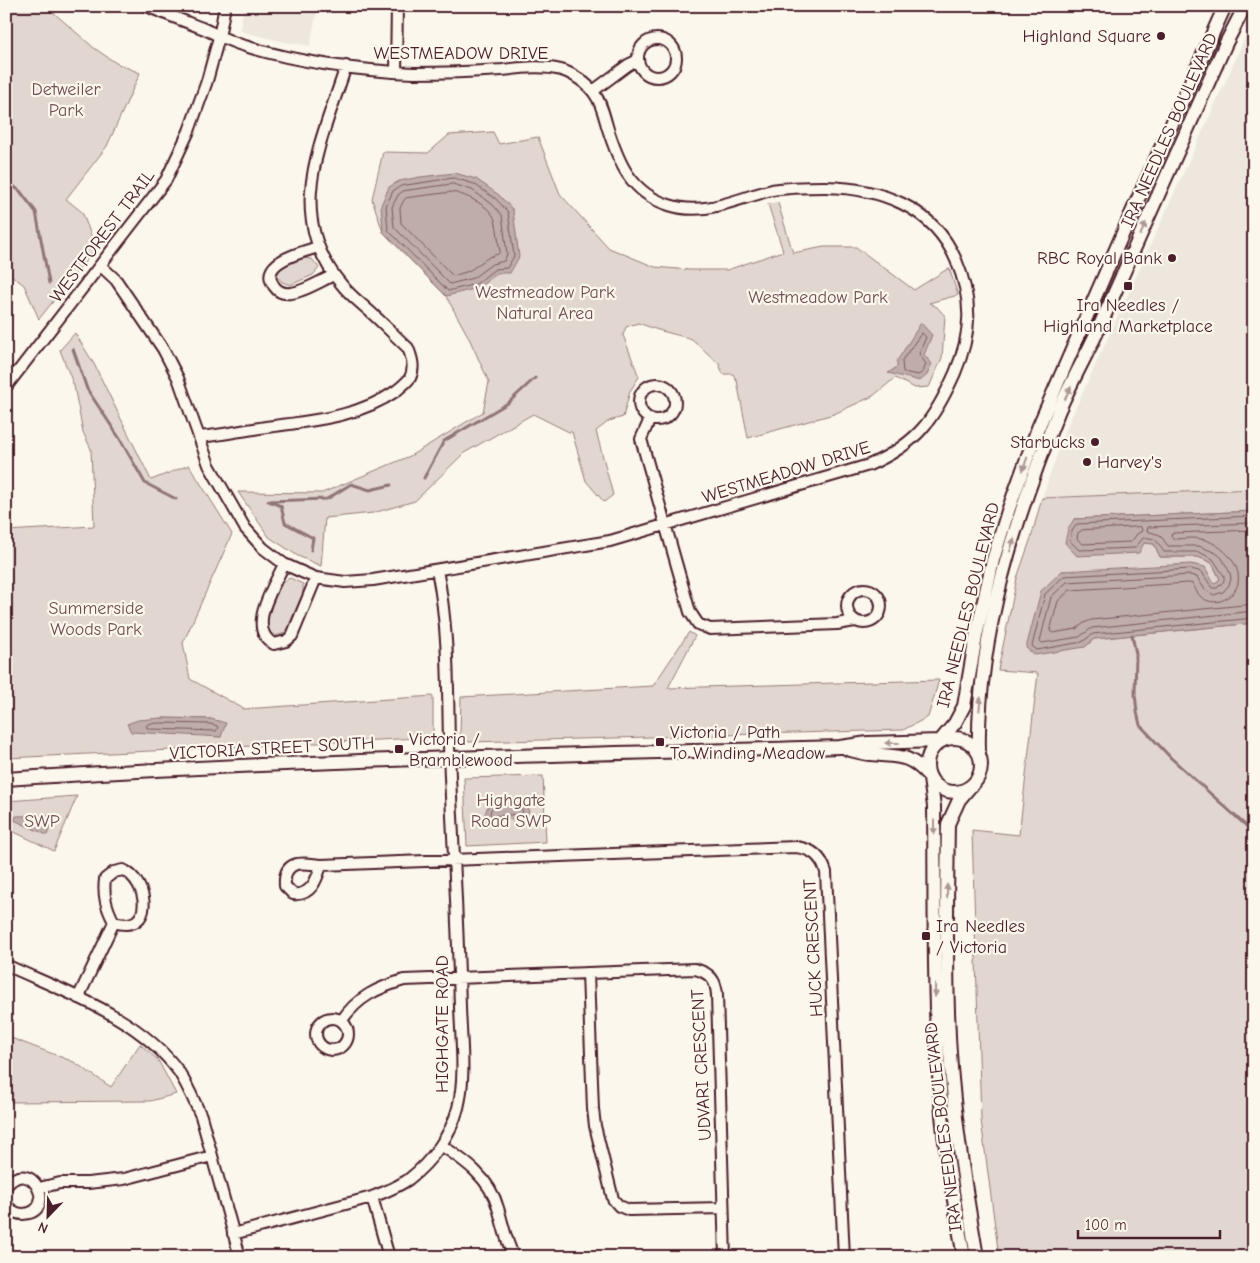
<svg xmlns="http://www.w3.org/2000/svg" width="1260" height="1263" viewBox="0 0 1260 1263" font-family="'Comic Neue',sans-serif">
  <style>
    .built { fill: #eee7de }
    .green { fill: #e2d7d0; stroke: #967b7e; fill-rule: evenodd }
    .water { fill: #bfadaa; stroke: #907477 }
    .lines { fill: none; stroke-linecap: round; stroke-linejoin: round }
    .shore { stroke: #79585e; stroke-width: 1 }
    .stream { stroke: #907477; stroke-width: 3 }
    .minor-casing { stroke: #4a1f2b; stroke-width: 14 }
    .major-casing { stroke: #4a1f2b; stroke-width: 16 }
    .minor { stroke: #fbf7ec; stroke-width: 10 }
    .major { stroke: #fbf7ec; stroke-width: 12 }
    .oneway { fill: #ab9695 }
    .poi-dot { fill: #4a1f2b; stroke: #fbf7ec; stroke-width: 2 }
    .labels { text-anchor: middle; stroke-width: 4.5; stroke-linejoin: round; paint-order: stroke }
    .poi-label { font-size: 18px; fill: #4a1f2b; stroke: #fbf7ec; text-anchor: start }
    .street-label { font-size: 18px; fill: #4a1f2b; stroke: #fbf7ec }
    .park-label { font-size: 18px; fill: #704d54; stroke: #fbf7ec }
  </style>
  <rect width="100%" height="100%" fill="#fbf7ec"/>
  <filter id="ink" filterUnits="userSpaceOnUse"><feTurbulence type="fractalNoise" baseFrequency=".02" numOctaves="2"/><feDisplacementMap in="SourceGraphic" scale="10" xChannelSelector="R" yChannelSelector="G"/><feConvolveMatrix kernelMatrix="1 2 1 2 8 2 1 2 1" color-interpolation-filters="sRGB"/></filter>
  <g filter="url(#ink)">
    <path class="built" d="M244,6h74l-8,40 -30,-5 -37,-9 -3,-4z
      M1254,15v474l-212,9 23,-67 168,-366z"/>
    <path class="green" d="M6,6h40l48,42 22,15 24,10 -33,73 -41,53 16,13 14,36 -57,71 -15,-34 -18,-14z
      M493,132l6,12 39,-7 22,57 49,54 46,19 34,3h38l56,-19 -15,-47 10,-1 15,50 31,-6h32l58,43 35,-22 9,27 -29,8 8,4 8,9 -3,42 -13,29 -14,1 -20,-10 -22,18 -39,18 -86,24 -11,-57 -4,-7h-10l-4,-10 -27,-25 -34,-9 -20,-7 -12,4 -3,8 16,42 -9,14 -7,26 -14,4 -13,10 17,64 -9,7 -18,-21 -14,-49h-3l-36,-18 -69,39 -49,48 -42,12 -48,5 -4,48 -23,-10 -29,-19 -31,-45 84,1 88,-37 73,-44 6,-30 -21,-46 -22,-40 -63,-64 -11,-33 11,-47 45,1 21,-18z
      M302,258l10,1 7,9 -6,7 -23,10 -8,-3 -5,-6 4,-10z
      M75,333l19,31 57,116 38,-15 43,69 -49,109 7,36 54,30 189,-13v44l-14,-2 -413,20v-227l88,-5 -3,-77 -8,-17 -9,-46 -14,-36zM161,718l50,1 10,18 -14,-1z
      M1254,489v22l-180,8 70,24 10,1 6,13h38l14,6 8,16 -6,5 -152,-13 23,76 9,-8 160,-16v634h-255l-18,-137 -9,-290 47,5 19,-162 -40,-3 19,-92 14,-40 11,-40z
      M290,578l13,6v9l-17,39c-14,8 -18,0 -21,-12l16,-37z
      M689,632l6,4 -27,52 271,-8 -11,37 -25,13 -434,12 -9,-8 1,-37 192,-11z
      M543,776l3,66 -79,4 -3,-68z
      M77,796l-23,55 -48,-23v-27z
      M6,1036l68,26 37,25 29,-43 18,16 18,34 -26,7 -144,1z"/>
    <path class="water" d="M455,173l21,6 23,16 14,15 6,47 -9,16h-12l-20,15 -32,8 -63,-64 -2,-27 8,-18 10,-6 21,-4z
      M921,323l11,12 -8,20 8,9 -5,11 -7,6 -32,-8 9,-6v-6z
      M1254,511v112l-160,16 -9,8 -50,8 -9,-7 15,-57 21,-20 129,-7 14,3 9,17 6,-5 -8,-16 -14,-6h-38l-6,-13 -10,-1 -5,10 -62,3 -12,-13 3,-14 6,-10z
      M161,718l50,1 15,4 -5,14 -90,-5 -4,-8 11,-4z
      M522,798l7,13 -4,9 -28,-1 -10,7h-5c7,-32 10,-26 40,-28z
      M55,815l-8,20 -33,-15 2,-4z"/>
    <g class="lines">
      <path class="shore" d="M454,178l20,6 22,15 12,13 6,44 -7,12 -12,1 -19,15 -28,7 -60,-61 -2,-24 7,-15 8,-5z
        M453,184l19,6 20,14 10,11 5,39 -3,7 -12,3 -19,14 -23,6 -56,-57 -2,-20 6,-12 5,-4z
        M453,192c13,3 38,14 42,28 3,10 3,22 5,32l-2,2 -9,3 -20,14 -16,5 -52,-53 -1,-15 4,-8 2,-2z
        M922,333l4,4 -7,17 7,10 -3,8 -5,3 -15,-3 -1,-11z
        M1254,516l-177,8 -5,7 -2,10 9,9 56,-2 8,-10c15,-1 14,4 21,14h35l14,7 11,17v5l-7,7h-5l-10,-16 -11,-3 -127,7 -19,18 -13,52 5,4 45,-8 11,-8 161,-16
        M1254,523l-106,4 -1,4 13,4 8,11h31l17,7 6,5 8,15 1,6 -2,6 -6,7 -9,3 -9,-5 -8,-13 -7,-2 -123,7 -16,15 -11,44 2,2 37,-6 13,-9 162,-17
        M1141,527l1,4 -5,3 -6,8 -48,2 -6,-5 1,-6 4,-3z
        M1254,530l-81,3 -2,2 2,4c9,0 19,-2 28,0 18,3 41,24 37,44 -3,14 -21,24 -34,16 -6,-3 -8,-9 -11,-15l-4,-1 -119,7 -12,11 -8,30 3,2 23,-4 8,-6 7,-3 163,-16
        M161,723l49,1 7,2 1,2 -2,3 -66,-2 -4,-2 2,-3z
        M517,804l6,7 -2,3 -29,2 -2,-2 1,-5 5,-4z"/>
      <path class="stream" d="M6,181l14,10 16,21 13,71
        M73,349l14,40 33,50 25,44 31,16
        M424,478l20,-37 64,-38 27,-25
        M268,501l59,-2 24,-15 19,6 21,-5
        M269,501l12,5 4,17 28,15 -2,12
        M1132,635l4,19 -1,40 2,18 3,13 31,33 83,75"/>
      <defs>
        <path id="minor" d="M638 58a19 19 0 1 1 38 0a19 19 0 1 1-38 0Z
          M396,72l1,-66
          M593,91l35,-26 10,-5
          M318,247c-15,5 -61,15 -44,39 4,6 10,8 17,7 13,-1 31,-13 43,-18
          M101,266l15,14 47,69 15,29 31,87 36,63 18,20 21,16 20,9 12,5 29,4 28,-2 237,-39 259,-76c48,-21 65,-45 86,-92 17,-40 18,-73 1,-113 -23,-54 -77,-72 -131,-73 -18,0 -35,0 -53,3 -35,8 -67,27 -103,15 -39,-12 -51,-44 -62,-79 -3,-11 -6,-24 -13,-33 -7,-10 -22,-20 -33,-23 -19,-5 -40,-2 -59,0 -30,2 -59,3 -88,3 -53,-2 -118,-11 -169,-27 -15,-4 -29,-12 -43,-18 -18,-7 -37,-14 -55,-22
          M6,370l8,6
          M639 402a18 18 0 1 1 36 0a18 18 0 1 1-36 0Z
          M6,387l160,-207 23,-49 18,-50 12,-44 6,-31
          M650,419l-9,20 49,173 8,12 12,5 127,-5 18,-3
          M199,437c20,-2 40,-6 61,-9 46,-7 96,-9 136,-37 5,-4 10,-8 14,-13 5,-10 2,-20 -2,-30 -14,-13 -27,-27 -41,-39 -9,-8 -18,-15 -25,-24 -60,-70 -20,-144 4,-219
          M284,564c-9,21 -39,65 -10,80l12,-3 6,-5 24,-58
          M847 606a17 17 0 1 1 34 0a17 17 0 1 1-34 0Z
          M321,865c-4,15 -10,31 -28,29l-8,-8c-2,-26 16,-24 36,-21l475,-18c16,2 25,9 30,25l18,385
          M123,870c26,11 32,65 -9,52 -8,-15 -11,-27 -9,-43l9,-7z
          M6,965c59,27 134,52 173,107 9,14 15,29 22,44l39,141
          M588,973l5,136 2,17 18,73 6,7 10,4 94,-2
          M78,998l36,-76
          M316 1034a16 16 0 1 1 32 0a16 16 0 1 1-32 0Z
          M342,1020c16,-23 35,-32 62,-40l291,-11c15,4 21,11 22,26l8,262
          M441,1145c24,16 49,33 57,63 5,16 8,34 16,49
          M6,1186c26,-32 53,27 17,28 -7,0 -13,-4 -17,-10
          M39,1188l21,-5h28l36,-4 88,-23
          M372,1197l17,60
          M233,1234l139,-37c13,-5 26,-10 37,-18 22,-17 42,-44 49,-71 8,-32 3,-68 2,-101 -2,-77 -6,-153 -10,-230 -3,-68 1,-139 -13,-207"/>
        <path id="major" d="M927 765a27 27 0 1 1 54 0a27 27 0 1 1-54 0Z
          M940,741l15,-18 9,-17 12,-70 17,-76 15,-49 30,-83 95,-218 92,-204
          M847,749c8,2 16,5 24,5 27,3 37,-1 57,21
          M979,753c-3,-116 37,-237 80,-343 13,-30 30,-59 43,-89 42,-93 83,-186 124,-278l19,-37
          M6,779c278,-19 556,-24 834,-32l28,-4 72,-2
          M930,779l4,27c1,99 -1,198 7,297 4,51 14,103 23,154
          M969,788l-10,12 -11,24c-1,62 -2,125 0,187 2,82 15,165 29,246"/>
      </defs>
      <use href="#minor" class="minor-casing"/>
      <use href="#major" class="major-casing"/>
      <use href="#minor" class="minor"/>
      <use href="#major" class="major"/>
    </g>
    <defs><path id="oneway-solid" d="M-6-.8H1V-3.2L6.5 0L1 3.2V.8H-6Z" transform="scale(1.25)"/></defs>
    <g class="oneway">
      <use href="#oneway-solid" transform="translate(1143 229) rotate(-66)"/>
      <use href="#oneway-solid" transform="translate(1068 393) rotate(-64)"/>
      <use href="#oneway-solid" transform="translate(1025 464) rotate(109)"/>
      <use href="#oneway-solid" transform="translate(1012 545) rotate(-74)"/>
      <use href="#oneway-solid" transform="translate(980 704) rotate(-84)"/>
      <use href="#oneway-solid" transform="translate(892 743) rotate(180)"/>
      <use href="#oneway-solid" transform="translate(934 827) rotate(90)"/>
      <use href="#oneway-solid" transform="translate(947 891) rotate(-90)"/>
      <use href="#oneway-solid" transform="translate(935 990) rotate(90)"/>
    </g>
  </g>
  <g class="poi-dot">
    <circle cx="1161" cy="36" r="5"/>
    <circle cx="1172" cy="258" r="5"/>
    <rect x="1123" y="281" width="10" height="10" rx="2.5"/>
    <circle cx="1095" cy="442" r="5"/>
    <circle cx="1087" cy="462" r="5"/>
    <rect x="655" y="737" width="10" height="10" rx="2.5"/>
    <rect x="394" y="744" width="10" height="10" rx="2.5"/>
    <rect x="921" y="931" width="10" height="10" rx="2.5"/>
  </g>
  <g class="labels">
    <g class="poi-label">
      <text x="1151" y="42" text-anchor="end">Highland Square</text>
      <text x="1162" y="264" text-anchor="end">RBC Royal Bank</text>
      <text x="1128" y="311" text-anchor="middle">Ira Needles /<tspan x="1128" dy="21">Highland Marketplace</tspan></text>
      <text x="1085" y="448" text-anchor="end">Starbucks</text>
      <text x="1097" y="468">Harvey's</text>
      <text x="670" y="738">Victoria / Path<tspan x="670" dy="21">To Winding Meadow</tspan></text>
      <text x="409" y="745">Victoria /<tspan x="409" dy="21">Bramblewood</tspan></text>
      <text x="936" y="932">Ira Needles<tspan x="936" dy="21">/ Victoria</tspan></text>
    </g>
    <g class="street-label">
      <text x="461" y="59">WESTMEADOW DRIVE</text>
      <text transform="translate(1169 130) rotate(-66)" y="6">IRA NEEDLES BOULEVARD</text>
      <text transform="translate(102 236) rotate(-53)" y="6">WESTFOREST TRAIL</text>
      <text transform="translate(786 472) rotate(-17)" y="6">WESTMEADOW DRIVE</text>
      <text transform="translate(968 605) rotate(-76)" y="6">IRA NEEDLES BOULEVARD</text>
      <text transform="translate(272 748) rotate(-3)" y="6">VICTORIA STREET SOUTH</text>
      <text transform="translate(813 948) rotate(-93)" y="6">HUCK CRESCENT</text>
      <text transform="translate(442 1024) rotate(-90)" y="6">HIGHGATE ROAD</text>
      <text transform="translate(701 1065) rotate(-93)" y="6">UDVARI CRESCENT</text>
      <text transform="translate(943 1127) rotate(-97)" y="6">IRA NEEDLES BOULEVARD</text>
    </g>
    <g class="park-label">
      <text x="66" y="95">Detweiler<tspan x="66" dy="21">Park</tspan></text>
      <text x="545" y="298">Westmeadow Park<tspan x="545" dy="21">Natural Area</tspan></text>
      <text x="818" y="303">Westmeadow Park</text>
      <text x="96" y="614">Summerside<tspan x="96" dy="21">Woods Park</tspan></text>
      <text x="511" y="806">Highgate<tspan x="511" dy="21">Road SWP</tspan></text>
      <text x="42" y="827">SWP</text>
    </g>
  </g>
  <rect width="1260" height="1263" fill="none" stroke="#fbf7ec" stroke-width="25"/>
  <rect x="12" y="12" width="1235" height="1238" fill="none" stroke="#4a1f2b" stroke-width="2" filter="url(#ink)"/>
  <g transform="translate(48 1216) rotate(203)" stroke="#fbf7ec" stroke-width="4" paint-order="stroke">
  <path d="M0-4L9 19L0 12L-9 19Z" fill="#4a1f2b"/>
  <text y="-8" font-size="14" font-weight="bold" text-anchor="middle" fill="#4a1f2b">N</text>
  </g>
  <path d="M1078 1230v8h142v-8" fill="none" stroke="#4a1f2b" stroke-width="2.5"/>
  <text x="1085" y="1230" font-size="15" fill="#4a1f2b" stroke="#fbf7ec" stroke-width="4" paint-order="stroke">100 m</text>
</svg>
